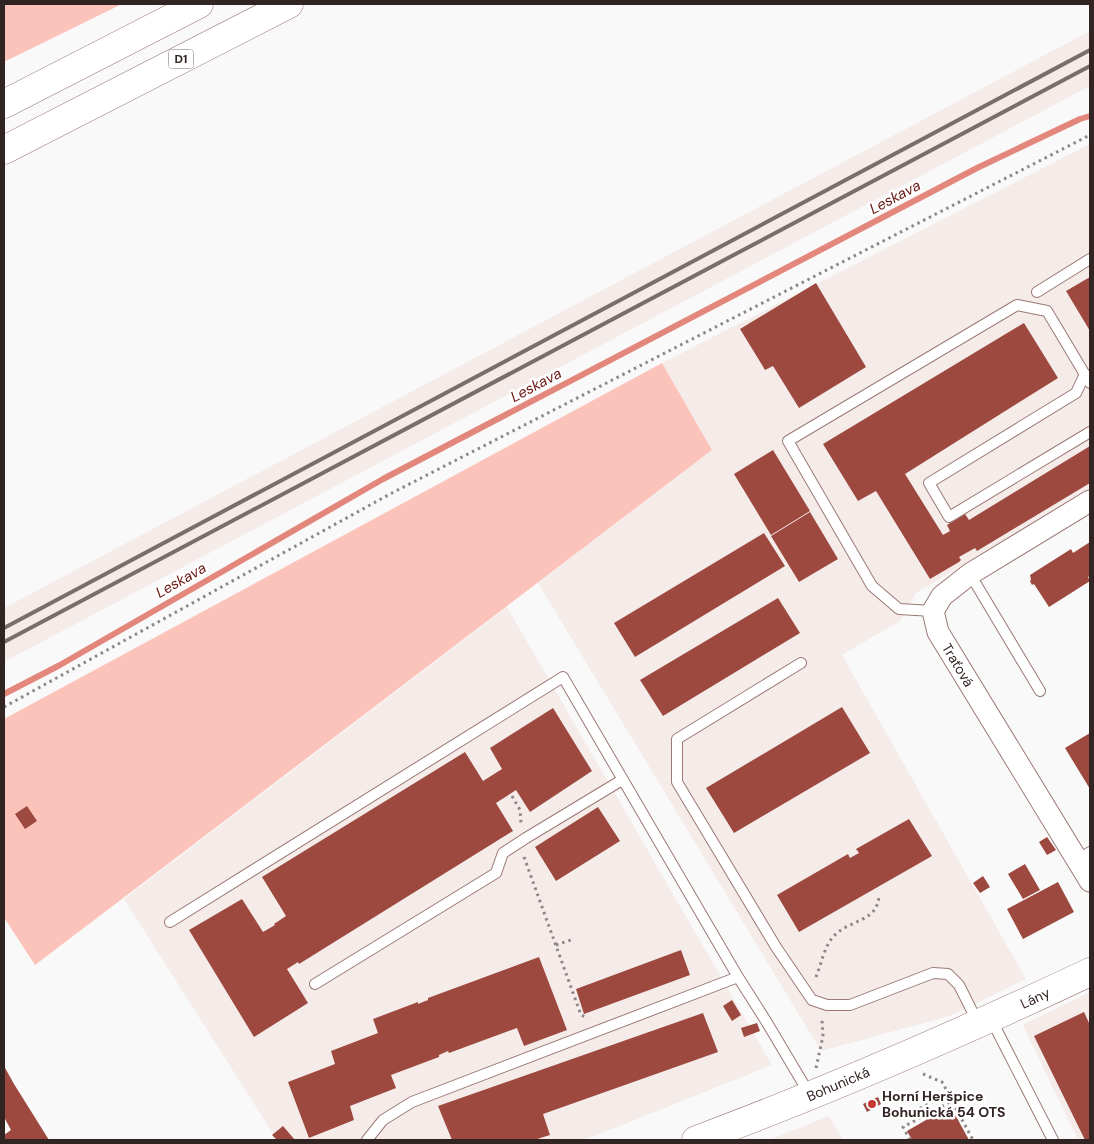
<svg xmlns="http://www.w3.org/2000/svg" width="1094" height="1144" viewBox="0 0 1094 1144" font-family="'DM Sans',sans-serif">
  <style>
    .built { fill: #f5ecea }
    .green { fill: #fcc3bb }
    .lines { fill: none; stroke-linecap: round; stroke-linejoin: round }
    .stream { stroke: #e3877c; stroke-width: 6 }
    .building { fill: #9d4940 }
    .lane-casing { stroke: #9b7974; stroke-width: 12 }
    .street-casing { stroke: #9b7974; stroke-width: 23 }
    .secondary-casing { stroke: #9b7974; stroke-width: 29 }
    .highway-casing { stroke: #9b7974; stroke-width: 29 }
    .path { stroke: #8e8786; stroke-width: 3; stroke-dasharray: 2.5 4; stroke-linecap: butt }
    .lane { stroke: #fff; stroke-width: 10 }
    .street { stroke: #fff; stroke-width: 21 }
    .secondary { stroke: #fff; stroke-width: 28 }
    .highway { stroke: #fff; stroke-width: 28 }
    .rail { stroke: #786f6d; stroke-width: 4 }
    .poi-dot { fill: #c5372f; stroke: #fff; stroke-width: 2 }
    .labels { text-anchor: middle; stroke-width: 5; stroke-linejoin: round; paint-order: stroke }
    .shield { fill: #fff; stroke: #706664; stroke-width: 1 }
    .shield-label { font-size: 12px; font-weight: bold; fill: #322422 }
    .street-label { font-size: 14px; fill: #322422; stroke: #fff }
    .poi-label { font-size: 14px; font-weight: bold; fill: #322422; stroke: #fff; text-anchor: start }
    .water-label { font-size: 15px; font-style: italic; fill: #691713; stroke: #fff }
  </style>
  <rect width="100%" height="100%" fill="#f9f9f9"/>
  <path class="built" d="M1090,31v55l-1086,576v-54z
    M1090,144v347l-174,102 -16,28 -58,34 184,324 -76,37 -129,35 -283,-468 174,-133 -50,-87z
    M507,607l265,458 -187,75h-308l-153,-241z
    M1090,992v148h-12l-55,-114 1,-2z
    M829,1116l14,24h-74z"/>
  <path class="green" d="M4,4h118l-118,58z
    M662,363l50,87 -677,515 -30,-46h-1v-200z"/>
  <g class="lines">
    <path class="stream" d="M4,694l56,-29 323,-186 594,-311 103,-49 10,-3"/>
  </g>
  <path class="building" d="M1090,277v54l-24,-40z
    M816,283l50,84 -67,41 -26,-42 -8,4 -25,-41z
    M1024,323l34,55 -153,96 38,61 7,-4 -3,-6 18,-11 4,6 121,-74v37l-113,68 -2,-3 -16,9 2,3 -2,2 -29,17 -54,-88 -18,10 -35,-57z
    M773,450l37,61 -39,24 -37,-61z
    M810,512l28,47 -39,23 -28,-46z
    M764,533l21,33 -150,91 -21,-34z
    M1090,542v34l-2,1 2,4 -41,26 -15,-23 -2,1 -2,-4 1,-1 -1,-5 41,-26 2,4z
    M778,598l22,35 -137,83 -23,-36z
    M842,707l28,46 -136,80 -28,-45z
    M553,708l39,63 -62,41 -14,-22 -20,13 17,28 -214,133 -1,-2 -11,7 21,34 -54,34 -65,-107 53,-31 21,33 12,-7 -1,-1 12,-8 -24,-39 203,-125 18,29 19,-12 -12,-21z
    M1090,733v56l-25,-41z
    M27,806l10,15 -12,8 -10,-15z
    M598,807l22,34 -64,40 -21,-34z
    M909,819l23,37 -133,76 -22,-37 71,-41 2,4 9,-5 -3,-4z
    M1047,837l9,13 -9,5 -8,-13z
    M1025,864l15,26 -17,9 -15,-25z
    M983,876l7,11 -10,6 -7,-10z
    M1058,882l16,30 -51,27 -16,-30z
    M681,950l9,25 -106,39 -8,-25z
    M539,957l28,73 -43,16 -7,-18 -68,25 -1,-2 -9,4v2l-48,18 5,13 -46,18 4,14 -45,18 -21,-56 47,-18 -4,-13 47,-18 -5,-14 45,-17v2l10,-4v-2z
    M732,1000l9,15 -9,6 -9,-15z
    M1084,1012l6,13v115h-5l-51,-104z
    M703,1013l15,39 -175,62 7,21 -16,5h-82l-14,-34z
    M757,1023l3,8 -16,6 -3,-9z
    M4,1066l10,18 35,56h-45v-5l7,-5 -7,-13z
    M878,1097l3,7 -14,8 -4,-8z
    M951,1107l18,33h-57l-5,-9 19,-11v-4z
    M283,1126l12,14h-18l-5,-5z"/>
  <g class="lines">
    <defs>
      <path id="lane" d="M1037,292l53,-33
        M1085,374l-9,19 -147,90 20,34 141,-85
        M970,574l70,117
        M933,611l-34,-2 -27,-23 -84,-145 229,-136 30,6 43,72
        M801,663l-124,76v43l99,165 36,53 15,5h23l83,-32 15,1 11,11 19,38
        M1077,860l13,-8
        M170,922l393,-245 175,300 28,44 44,74
        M315,984l181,-111 7,-20 23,-15 96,-58
        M991,1019l62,121
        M367,1140l16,-20 29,-18 326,-125"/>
      <path id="street" d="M1090,501l-120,73 -28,22 -9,15 5,21 152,249"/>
      <path id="secondary" d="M696,1140c134,-50 265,-107 394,-168"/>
      <path id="highway" d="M4,104l195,-100
        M4,150l285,-146"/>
    </defs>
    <use href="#lane" class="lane-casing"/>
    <use href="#street" class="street-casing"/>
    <use href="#secondary" class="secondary-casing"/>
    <use href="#highway" class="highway-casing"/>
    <path class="path" d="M4,707l386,-213 700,-359
      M512,796l8,14 1,13
      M524,857l57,158 7,3
      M556,945l15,-5
      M816,977c5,-12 8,-30 17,-40 15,-18 46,-14 46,-43
      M816,1068l7,-32 -1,-16
      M923,1074l19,8 9,16
      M901,1113c19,1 33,-18 50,-15
      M910,1140l-7,-13 49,-26 21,39"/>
    <use href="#lane" class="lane"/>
    <use href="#street" class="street"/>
    <use href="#secondary" class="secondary"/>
    <use href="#highway" class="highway"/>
    <path class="rail" d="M4,628l1086,-578
      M4,642l1086,-576"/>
  </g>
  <circle class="poi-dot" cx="872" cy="1104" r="5"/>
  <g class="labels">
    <rect class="shield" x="168.5" y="49.5" width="25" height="19" rx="4"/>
    <g class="shield-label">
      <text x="181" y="63">D1</text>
    </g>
    <g class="street-label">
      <text transform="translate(958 665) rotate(59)" y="5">Traťová</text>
      <text transform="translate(1035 998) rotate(-25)" y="5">Lány</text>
      <text transform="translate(838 1084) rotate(-23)" y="5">Bohunická</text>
    </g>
    <g class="poi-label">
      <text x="882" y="1101">Horní Heršpice<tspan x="882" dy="16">Bohunická 54 OTS</tspan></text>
    </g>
    <g class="water-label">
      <text transform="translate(895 197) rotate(-28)" y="5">Leskava</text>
      <text transform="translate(536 385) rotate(-28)" y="5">Leskava</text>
      <text transform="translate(181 580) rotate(-30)" y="5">Leskava</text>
    </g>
  </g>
  <rect width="1094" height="1144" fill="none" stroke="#322422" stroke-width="10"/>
</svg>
